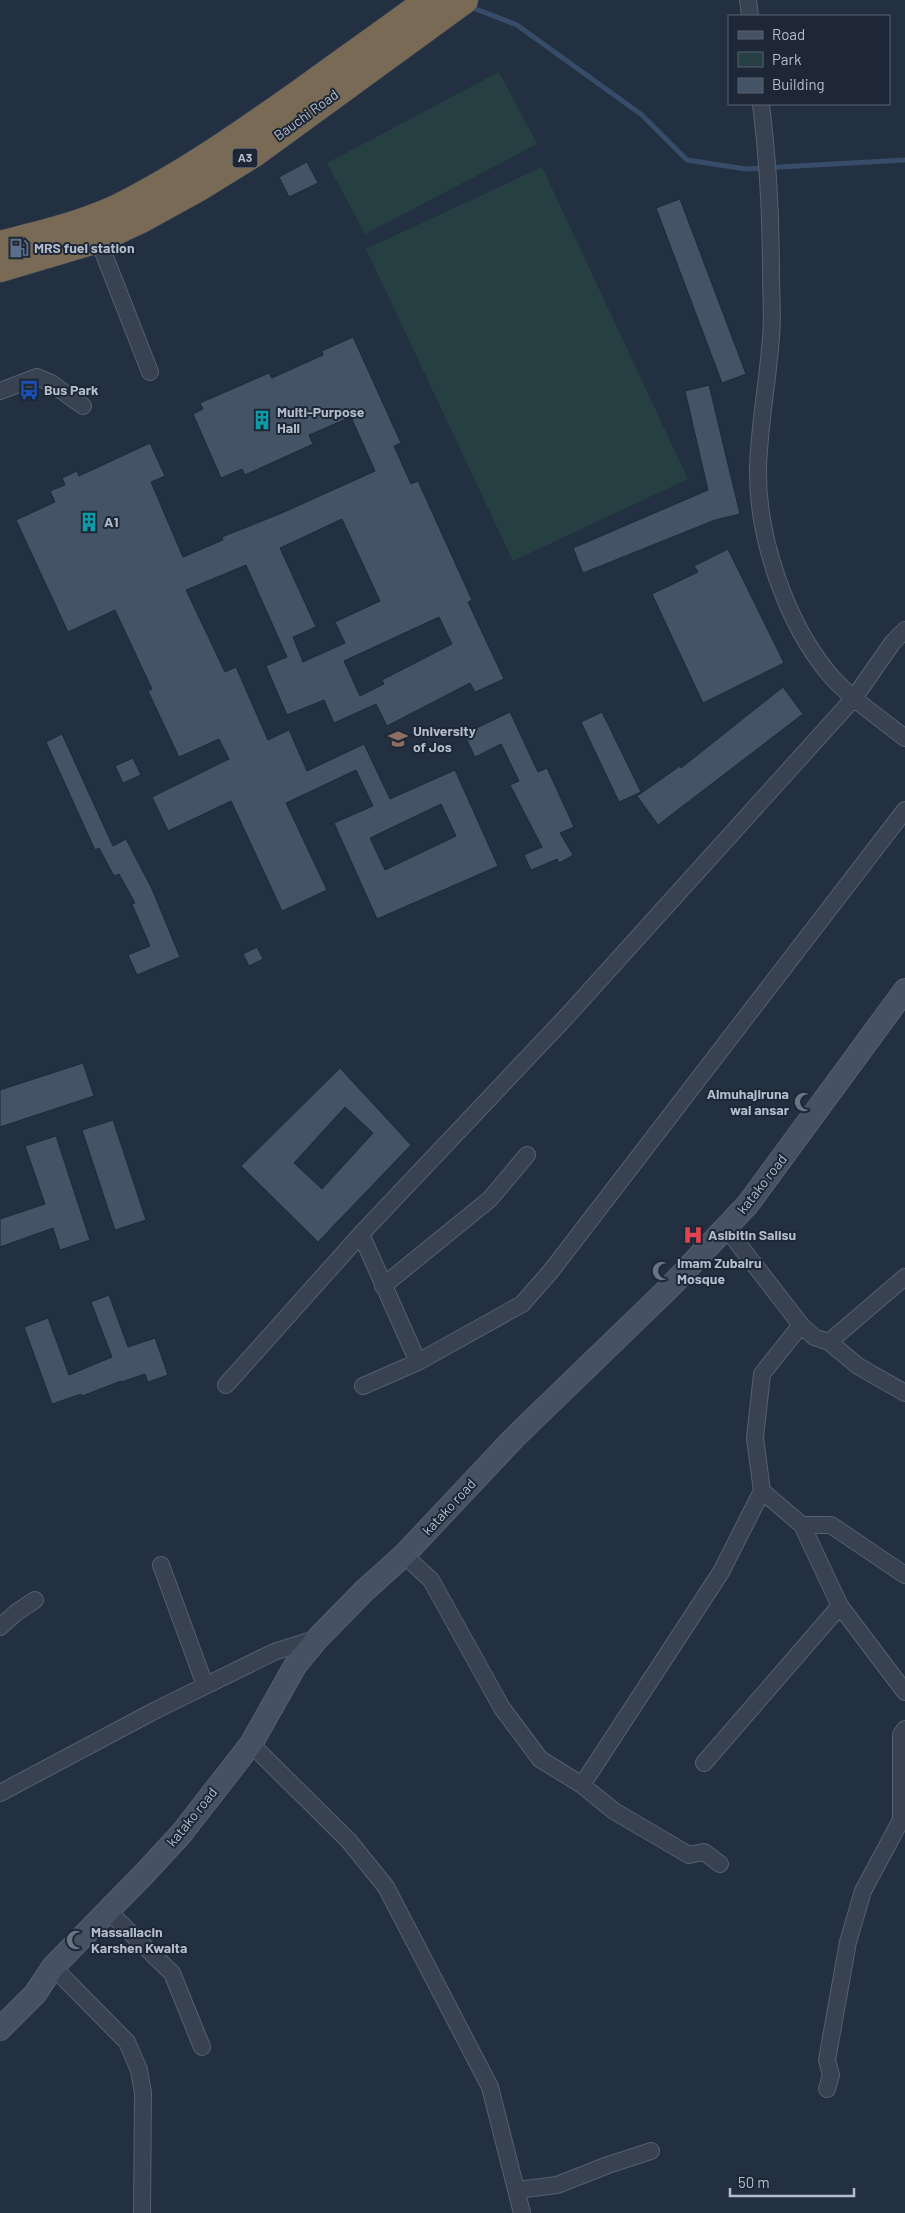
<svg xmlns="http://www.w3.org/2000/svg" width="905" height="2213" viewBox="0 0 905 2213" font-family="Barlow,sans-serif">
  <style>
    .green { fill: #263f42 }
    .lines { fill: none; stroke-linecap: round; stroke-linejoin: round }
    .stream { stroke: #364c69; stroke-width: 5 }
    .building { fill: #445366; stroke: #1f2938; fill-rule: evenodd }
    .street-casing { stroke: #56606e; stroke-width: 18 }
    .secondary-casing { stroke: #56606e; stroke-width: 24 }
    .highway-casing { stroke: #434d5b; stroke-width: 29 }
    .street { stroke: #384251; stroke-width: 16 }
    .secondary { stroke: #465164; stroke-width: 22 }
    .highway { stroke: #786a54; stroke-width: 28 }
    .labels { text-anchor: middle; stroke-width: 4; stroke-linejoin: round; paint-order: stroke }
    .shield { fill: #1d2736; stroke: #87909e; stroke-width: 1 }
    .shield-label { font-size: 12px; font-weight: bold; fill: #b4bdcb }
    .street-label { font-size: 14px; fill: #b4bdcb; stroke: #1d2736 }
    .poi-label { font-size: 14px; font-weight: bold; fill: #b4bdcb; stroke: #1d2736; text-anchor: start }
  </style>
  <rect width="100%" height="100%" fill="#233041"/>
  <path class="green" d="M499,72l38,72 -172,90 -38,-71z
    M542,167l146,312 -175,82 -147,-312z"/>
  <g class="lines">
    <path class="stream" d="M468,6l49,19 125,90 45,45 59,9 159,-9"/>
  </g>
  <path class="building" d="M307,162l11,21 -29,14 -10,-20z
    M680,199l66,175 -24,9 -66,-175z
    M353,337l48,106 -7,3 17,38 7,-3 54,119 -4,2 36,77 -29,13 -5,-9 -83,43 -11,-22 -42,19 -10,-23 -37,15 -21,-49 21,-9 -41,-92 -60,25 39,82 11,-5 32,73 21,-10 18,41 57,-27 26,55 65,-29 43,96 -121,53 -43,-96 39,-17 -17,-36 -70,33 41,87 -45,21 -51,-110 -63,30 -16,-34 77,-38 -10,-20 -40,18 -31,-66 4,-2 -37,-79 -47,22 -52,-112 39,-18 -5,-11 15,-6 -3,-7 15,-7 2,5 71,-33 15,33 -14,6 32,75 40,-17 -1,-3 60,-24 93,-42 -24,-54 -42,18 4,9 -68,31 -3,-6 -21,9 -28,-64 10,-5 -3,-6 69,-30 3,5 51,-23 -1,-4zM342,519l38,82 -45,21 10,21 -42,19 -10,-25 23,-10 -36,-79zM439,617l13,27 -70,36 2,4 -24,12 -16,-35zM441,804l15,32 -71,34 -15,-32z
    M709,385l31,129 -25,6 -132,53 -10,-25 135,-58 -23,-99z
    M728,549l56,114 -81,40 -51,-109 46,-22 -4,-6z
    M783,687l20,27 -145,111 -21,-29 43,-30 1,2z
    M510,712l28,60 9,-4 27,59 -14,6 13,22 -14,8 -2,-4 -26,11 -7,-15 18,-8 -32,-62 9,-4 -18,-37 -26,13 -11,-23z
    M602,712l39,80 -22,10 -38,-80z
    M62,734l51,112 13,-7 26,50 28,68 -43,18 -9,-20 22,-9 -18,-42 3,-1 -16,-29 -5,2 -15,-28 -4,2 -49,-108z
    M133,758l8,17 -18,8 -8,-17z
    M257,947l6,12 -14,7 -6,-12z
    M83,1063l11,33 -94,31v-37z
    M340,1068l71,77 -93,97 -77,-76zM345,1107l28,26 -51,56 -28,-26z
    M113,1120l33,100 -31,10 -33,-100z
    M56,1136l34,104 -30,10 -7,-22 -53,19v-28l45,-15 -20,-58z
    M109,1295l19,52 27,-9 13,37 -20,7 -3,-8 -24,8v-1l-39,15 -1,-2 -29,10 -28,-77 24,-9 21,57 43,-18 -21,-55z"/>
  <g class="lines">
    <defs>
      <path id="street" d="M748,0l2,16
        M761,104c7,56 10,112 10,169 0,21 2,43 0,64 -3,44 -12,88 -13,132 -1,68 28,154 72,206 21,24 50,43 75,63
        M98,239l52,133
        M0,391l37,-14 14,6 32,23
        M726,1228l75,97 13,12 15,5 29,24 47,27
        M361,1234l57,128
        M383,1286l107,-87 37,-44
        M801,1325l-39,49 -7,64 7,53 40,34 38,81 65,86
        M829,1342l76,-65
        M226,1385l135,-151 206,-218 287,-318 39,-56 12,-12
        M363,1386l55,-24 104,-58 29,-33 354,-461
        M802,1525h29l74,50
        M404,1555l27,25 71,128 38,51 42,26 32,26 75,44 15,-3 16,12
        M161,1565l44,120
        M0,1627l17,-15 18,-12
        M251,1744l98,97 37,46 104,200 32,126
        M704,1763l136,-157
        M582,1785l139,-213 41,-81
        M0,1793l156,-83 118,-58 44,-14
        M108,1911l64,62 30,74
        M53,1967l74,75 12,28 4,23 -1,120
        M827,2089l4,-14 -4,-15 21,-118 15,-51 38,-71v-85l4,-6
        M517,2190l40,-5 51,-20 43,-14"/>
      <path id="secondary" d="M0,2029l35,-35 18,-27 92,-94 36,-39 70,-90 44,-78 23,-28 46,-47 40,-36 110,-117 156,-151 78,-83 157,-214"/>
      <path id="highway" d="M0,245c39,-10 79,-19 116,-36 67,-33 129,-77 190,-120 41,-30 83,-59 123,-89
        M0,268l98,-29 43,-20 58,-32 55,-34 210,-153"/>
    </defs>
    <use href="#street" class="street-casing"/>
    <use href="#secondary" class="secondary-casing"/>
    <use href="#highway" class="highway-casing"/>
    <use href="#street" class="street"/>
    <use href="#secondary" class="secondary"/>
    <use href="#highway" class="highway"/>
  </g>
  <defs>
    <symbol id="fuel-bare" viewBox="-9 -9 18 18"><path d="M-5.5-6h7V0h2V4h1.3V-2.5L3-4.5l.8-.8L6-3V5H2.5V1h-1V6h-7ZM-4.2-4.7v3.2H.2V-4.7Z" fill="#5c6f8a" stroke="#1d2736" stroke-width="2.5" paint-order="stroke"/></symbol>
    <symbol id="bus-bare" viewBox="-9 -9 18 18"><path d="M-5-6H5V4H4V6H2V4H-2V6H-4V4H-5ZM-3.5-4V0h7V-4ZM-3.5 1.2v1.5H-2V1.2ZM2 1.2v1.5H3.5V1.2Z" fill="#1a4fb4" stroke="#1d2736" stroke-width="2.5" paint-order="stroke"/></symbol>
    <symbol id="building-bare" viewBox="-9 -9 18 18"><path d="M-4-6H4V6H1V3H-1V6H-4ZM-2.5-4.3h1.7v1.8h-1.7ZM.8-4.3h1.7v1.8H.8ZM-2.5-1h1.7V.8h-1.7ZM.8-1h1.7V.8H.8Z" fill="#0f9aa8" stroke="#1d2736" stroke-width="2.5" paint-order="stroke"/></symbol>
    <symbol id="university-bare" viewBox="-9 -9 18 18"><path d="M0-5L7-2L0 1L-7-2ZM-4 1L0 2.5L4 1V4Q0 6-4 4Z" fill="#8d6e63" stroke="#1d2736" stroke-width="2.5" paint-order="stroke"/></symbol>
    <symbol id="mosque-bare" viewBox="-9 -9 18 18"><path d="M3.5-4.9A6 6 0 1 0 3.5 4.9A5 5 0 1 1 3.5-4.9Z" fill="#6b7280" stroke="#1d2736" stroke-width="2.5" paint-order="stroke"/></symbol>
    <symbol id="hospital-bare" viewBox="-9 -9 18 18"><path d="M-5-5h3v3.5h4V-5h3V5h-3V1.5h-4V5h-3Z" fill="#e0444e" stroke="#1d2736" stroke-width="2.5" paint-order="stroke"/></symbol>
  </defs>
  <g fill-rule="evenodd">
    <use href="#fuel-bare" x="5" y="234" width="28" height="28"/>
    <use href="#bus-bare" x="15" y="376" width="28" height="28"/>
    <use href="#building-bare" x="248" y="406" width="28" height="28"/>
    <use href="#building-bare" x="75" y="508" width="28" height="28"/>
    <use href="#university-bare" x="384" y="725" width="28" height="28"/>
    <use href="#mosque-bare" x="790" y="1088" width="28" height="28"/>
    <use href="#hospital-bare" x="679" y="1221" width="28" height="28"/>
    <use href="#mosque-bare" x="648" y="1257" width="28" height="28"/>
    <use href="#mosque-bare" x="62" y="1926" width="28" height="28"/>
  </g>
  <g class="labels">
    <rect class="shield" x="232.5" y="148.5" width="25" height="19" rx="4"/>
    <g class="shield-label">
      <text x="245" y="162">A3</text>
    </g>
    <g class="street-label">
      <text transform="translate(306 115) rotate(-36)" y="5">Bauchi Road</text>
      <text transform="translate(762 1184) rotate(-52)" y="5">katako road</text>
      <text transform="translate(449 1507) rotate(-47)" y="5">katako road</text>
      <text transform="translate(192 1817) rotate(-51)" y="5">katako road</text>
    </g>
    <g class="poi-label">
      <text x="34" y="253">MRS fuel station</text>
      <text x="44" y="395">Bus Park</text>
      <text x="277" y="417">Multi-Purpose<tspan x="277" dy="16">Hall</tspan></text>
      <text x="104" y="527">A1</text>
      <text x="413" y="736">University<tspan x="413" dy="16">of Jos</tspan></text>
      <text x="789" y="1099" text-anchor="end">Almuhajiruna<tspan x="789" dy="16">wal ansar</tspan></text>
      <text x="708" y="1240">Asibitin Salisu</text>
      <text x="677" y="1268">Imam Zubairu<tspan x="677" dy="16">Mosque</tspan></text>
      <text x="91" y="1937">Massallacin<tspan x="91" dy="16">Karshen Kwalta</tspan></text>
    </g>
  </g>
  <rect x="728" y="15" width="162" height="90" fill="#1d2736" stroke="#596372"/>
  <rect x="738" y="31" width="25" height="8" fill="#465164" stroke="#596372"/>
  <text x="772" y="40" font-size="15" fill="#b4bdcb">Road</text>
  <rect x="738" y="52" width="25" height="15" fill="#263f42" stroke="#596372"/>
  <text x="772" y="65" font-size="15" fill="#b4bdcb">Park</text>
  <rect x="738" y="78" width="25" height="15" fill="#445366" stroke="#596372"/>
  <text x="772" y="90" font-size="15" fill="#b4bdcb">Building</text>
  <path d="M730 2188v8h124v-8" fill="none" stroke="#b4bdcb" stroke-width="2.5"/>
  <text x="738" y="2188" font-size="15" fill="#b4bdcb" stroke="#1d2736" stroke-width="4" paint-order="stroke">50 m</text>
</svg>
